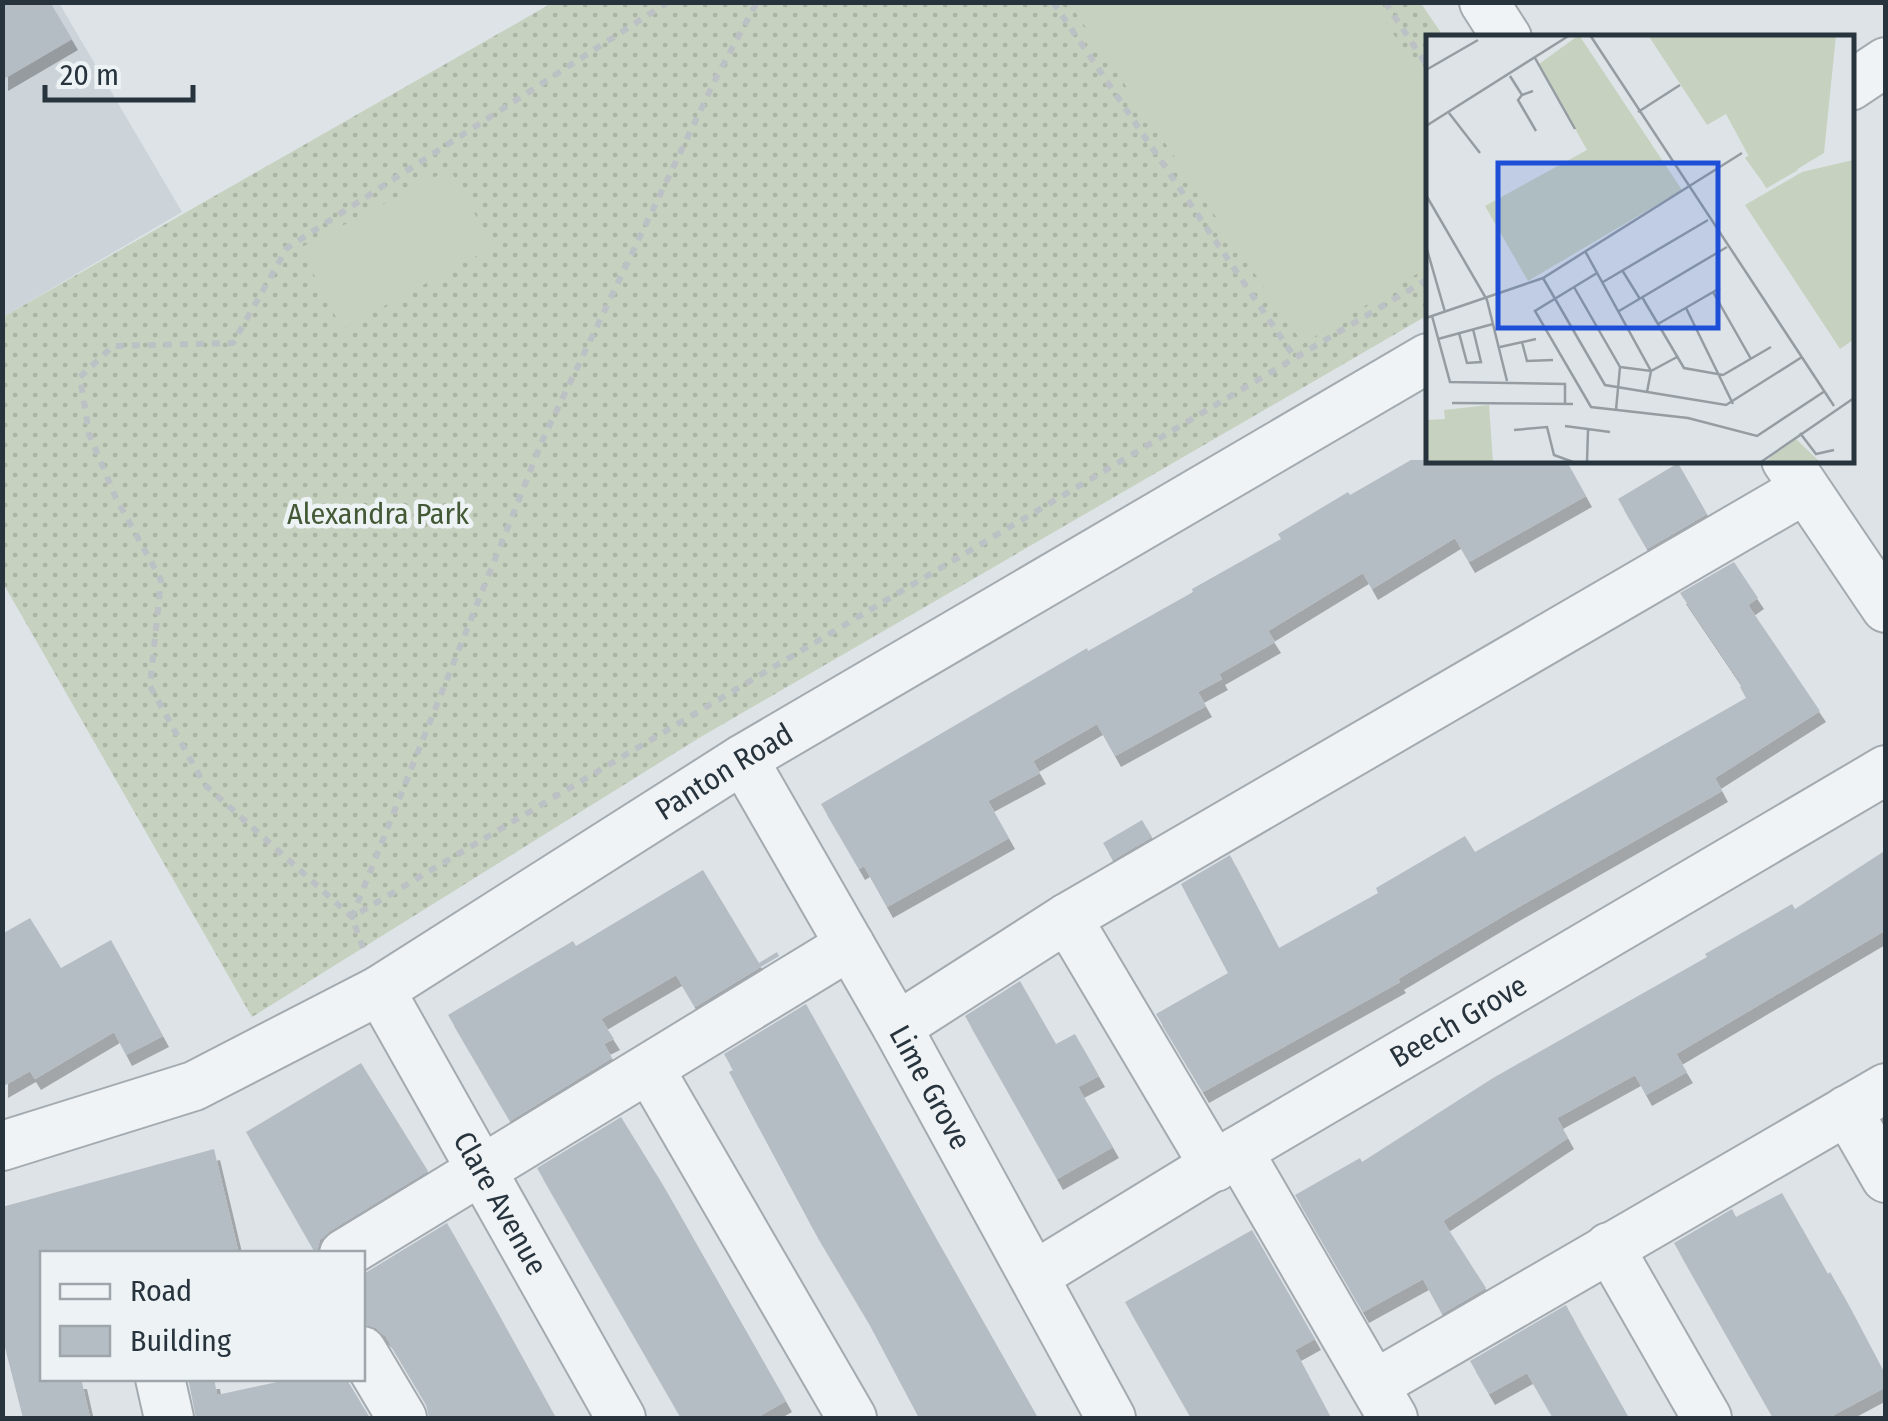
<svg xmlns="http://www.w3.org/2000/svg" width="1888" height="1421" viewBox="0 0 1888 1421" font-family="'Fira Sans Condensed',sans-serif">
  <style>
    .built { fill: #ccd3d9 }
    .grass { fill: url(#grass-dots) }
    .pitch { fill: #c7d1bf }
    .building { fill: #b5bdc4; filter: url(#shadow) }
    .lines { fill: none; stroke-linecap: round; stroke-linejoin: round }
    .minor-casing { stroke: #a3abb1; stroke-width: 52 }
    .path { stroke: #bcc1c5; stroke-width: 6; stroke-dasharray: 8 8; stroke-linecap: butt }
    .minor { stroke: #f0f3f5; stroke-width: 48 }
    .labels { text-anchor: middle; stroke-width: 9; stroke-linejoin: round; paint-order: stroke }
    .park-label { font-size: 30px; fill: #435935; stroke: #edf2f5 }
    .street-label { font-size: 30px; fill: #27343d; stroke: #edf2f5 }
    .inset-road { fill: none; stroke: #959da3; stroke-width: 2.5 }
    .view { fill: #1d4ed8; fill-opacity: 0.15; stroke: #1d4ed8; stroke-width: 5 }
    .inset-edge { fill: none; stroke: #27343d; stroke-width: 5 }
  </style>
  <defs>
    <pattern id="grass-dots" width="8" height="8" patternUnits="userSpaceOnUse" patternTransform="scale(2.5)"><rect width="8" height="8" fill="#c7d1bf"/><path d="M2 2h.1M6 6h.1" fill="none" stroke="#abb4a5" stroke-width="1.8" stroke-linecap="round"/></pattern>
    <filter id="shadow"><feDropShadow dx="6" dy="11" stdDeviation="0" flood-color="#0004"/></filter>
  </defs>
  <rect width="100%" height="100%" fill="#dee3e7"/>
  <path class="built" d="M2,3h57l123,209 -179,105z"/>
  <path class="grass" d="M1420,2l24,35 -16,1v277l-729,423 -447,279 -249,-434v-266l549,-314z"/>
  <path class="pitch" d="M1069,3h304l55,83v181l-125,77z
    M450,169l43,78 -151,82 -42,-81z"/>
  <path class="building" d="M2,2h48l22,37 -70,41z
    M1411,460h155l20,36 -117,66 -14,-24 -83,51 -9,-16 -95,58 7,11 -56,32 3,5 -24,13 8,14 -91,50 -18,-32 -64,37 7,12 -52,28 21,37 -122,69 -23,-41 -5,3 -38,-65 266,-156 1,3 105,-59 -1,-3 89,-50 -3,-5 70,-42 2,3z
    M1678,463l29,51 -60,35 -29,-50z
    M1734,562l24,36 -10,7 72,106 -105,67 7,13 -212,121 -112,67 2,3 -197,110 -47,-78 72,-41 -47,-89 49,-29 49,93 99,-55 -2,-5 89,-52 10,16 271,-154 -6,-11 2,-2 -62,-92z
    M1142,820l10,17 -39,23 -10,-17z
    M1886,850v80l-210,124 11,18 -41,23 -11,-20 -78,43 11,20 -125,83 43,67 -44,26 -19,-35 -60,33 -68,-117 65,-37 2,4 131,-84 214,-121 -2,-3 87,-50 3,5z
    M703,870l56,93 18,-11 2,4 -84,51 -19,-32 -75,44 13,20 -10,5 8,14 -102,63 -62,-106 125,-74 3,5z
    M30,918l31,50 50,-28 52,96 -37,19 -12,-23 -79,47 -5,-8 -28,16v-153z
    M1020,981l36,63 19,-10 24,42 -21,11 35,60 -56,32 -92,-163z
    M806,1004l130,234 102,180h-119l-53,-100 -53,-89 -84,-157 4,-2 -9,-16z
    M361,1063l67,108 -98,60 -10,9 -4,14 -70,-122z
    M621,1117l42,68 123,216 -30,17h-75l-144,-250z
    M214,1149l25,105h-197v124h39l9,40h-67l-21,-82v-129z
    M1782,1193l46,81 2,-2 16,28 40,76v11l-58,31h-55l-99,-175 58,-34 4,8z
    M447,1223l41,72 68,123h-127l-3,-14 -40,-67 -10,-9 -14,-4v-49z
    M1252,1230l63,109 -20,11 36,68h-140l-66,-116z
    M1566,1305l11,21 52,92h-76l-26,-45 -38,21 -19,-33z
    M188,1378h26l3,17 79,-17h50l24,40h-174z"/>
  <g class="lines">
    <defs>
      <g id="minor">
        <path d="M1484,2l23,36"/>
        <path d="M1850,86l36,-24"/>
        <path d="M1786,460l100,148"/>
        <path id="s1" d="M743,759l154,268 214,391"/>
        <path d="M1067,918l148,249"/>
        <path id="s2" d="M380,990l241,428"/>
        <path d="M897,1027l170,-109 738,-429"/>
        <path d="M650,1070l202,348"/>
        <path d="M1847,1110l39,68"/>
        <path id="s3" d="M2,1146l192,-60 186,-96 363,-231 685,-401"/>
        <path d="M1238,1151l155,267"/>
        <path d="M1609,1247l98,171"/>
        <path d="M344,1254l506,-309"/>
        <path id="s4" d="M1034,1276l204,-125 648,-381"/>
        <path d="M362,1351l40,67"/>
        <path d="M160,1378l9,40"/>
        <path d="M1374,1385l512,-297"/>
      </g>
    </defs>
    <use href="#minor" class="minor-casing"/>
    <path class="path" d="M668,2l-381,246 -54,95 -120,3 -33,31 9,57 27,64 45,82 -11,106 54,98 148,133 1076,-638
      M1053,2l242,356
      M1385,2l43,65
      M363,948l-11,-31 191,-478 173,-361 41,-76"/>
    <use href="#minor" class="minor"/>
  </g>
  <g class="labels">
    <g class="park-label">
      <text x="378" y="524">Alexandra Park</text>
    </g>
    <g class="street-label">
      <text dy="10" stroke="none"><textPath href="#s3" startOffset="818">Panton Road</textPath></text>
      <text dy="10" stroke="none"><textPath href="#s4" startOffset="495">Beech Grove</textPath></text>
      <text dy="10" stroke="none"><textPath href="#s1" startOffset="378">Lime Grove</textPath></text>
      <text dy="10" stroke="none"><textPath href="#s2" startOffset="245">Clare Avenue</textPath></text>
    </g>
  </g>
  <g transform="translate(1426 35)">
    <rect width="428" height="428" fill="#dee3e7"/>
    <path d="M153,0l103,155 -154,91 -43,-75 102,-56 -48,-86zM222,0h188l-12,118 -58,35 -40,-74 -19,11zM63,370l4,57h-67v-42l19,-1 -1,-9zM370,404l24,23h-54l5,-5z" fill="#c7d1bf"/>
    <path d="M427,125v180l-13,9 -95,-144 57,-33z" fill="#c7d1bf"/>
    <path d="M274,0h59l1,2 -41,27zM354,0h10l23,37 -67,43 -26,-41zM143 48a17 17 0 1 1 34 0a17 17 0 1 1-34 0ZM149 83a18 18 0 1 1 36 0a18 18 0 1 1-36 0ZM207,90l41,63 -24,15 -43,-63zM349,102l23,33 -31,18 -22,-30z" fill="#c7d1bf"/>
    <path class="inset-road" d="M164,0l244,371M109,23l40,71M0,35l52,-30M84,41l12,19 11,-4M96,60l-4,5 18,31M212,77l42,-27M23,78l31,40M0,91l144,-91M0,160l61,105 20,81M0,211l19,66M159,216l66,120 -4,21M196,235l18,29M171,238l-62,38 56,96 97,11 69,18 68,-45M117,243l62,107 121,20 76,-48M177,247l105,-62M148,252l46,80 -4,43M287,257l38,67M216,262l42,71 39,7 48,-28M260,273l47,96M193,276l108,-64M6,281l18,66 115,2v19M0,283l117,-40 199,-125M232,289l62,-36M33,298l8,30 14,-1 -8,-33M12,304l55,-15M96,307l5,19 26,-1M74,312l36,-8M194,332l31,4 26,-14M26,368l121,1M139,391l45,6M88,395l33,-3 7,28 19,7M374,398l16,21 18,-4M161,427l1,-32M335,427l93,-64"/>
    <path class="view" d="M72,128h220v165h-220z"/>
    <rect width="428" height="428" class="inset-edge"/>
  </g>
  <rect width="1888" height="1421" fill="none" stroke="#27343d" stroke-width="10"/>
  <rect x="40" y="1251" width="325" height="130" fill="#edf2f5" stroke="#9ea6ab" stroke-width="2.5"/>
  <rect x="60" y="1284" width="50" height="15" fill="#f0f3f5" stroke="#9ea6ab" stroke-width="2.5"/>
  <text x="130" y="1301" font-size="30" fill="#27343d">Road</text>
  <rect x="60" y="1326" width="50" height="30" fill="#b5bdc4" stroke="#9ea6ab" stroke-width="2.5"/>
  <text x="130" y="1351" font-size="30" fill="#27343d">Building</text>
  <path d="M45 85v15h148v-15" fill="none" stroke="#27343d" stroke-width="5"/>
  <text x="60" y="85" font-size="30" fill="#27343d" stroke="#edf2f5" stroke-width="8" paint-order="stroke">20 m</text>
</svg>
